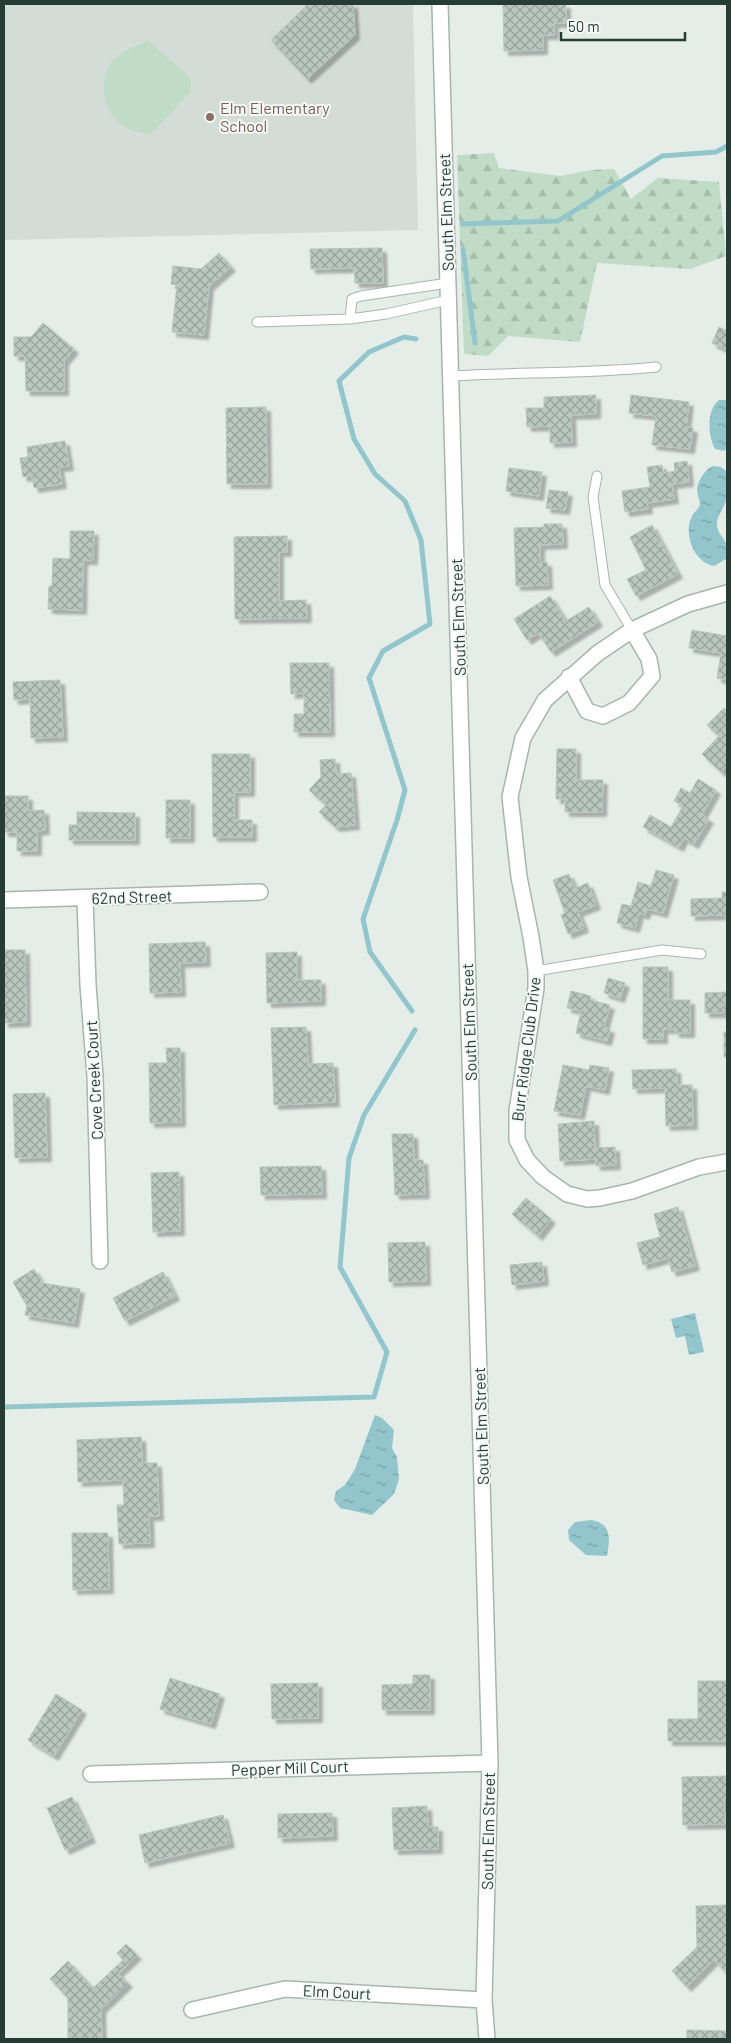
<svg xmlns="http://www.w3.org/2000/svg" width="731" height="2043" viewBox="0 0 731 2043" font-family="Barlow,sans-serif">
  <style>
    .built { fill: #d3dcd7 }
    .green { fill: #c0dbc6 }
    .forest { fill: url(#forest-firs) }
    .water { fill: url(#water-ripples) }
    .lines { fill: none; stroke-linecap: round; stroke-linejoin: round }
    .stream { stroke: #92c6cc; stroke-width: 5 }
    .building { fill: url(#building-cross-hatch); stroke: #b7c6bf; filter: url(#shadow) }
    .service-casing { stroke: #a8b5af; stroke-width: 11 }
    .minor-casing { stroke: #a8b5af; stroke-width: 18 }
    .service { stroke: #fff; stroke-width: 9 }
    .minor { stroke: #fff; stroke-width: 15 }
    .education-dot { fill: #8d6e63; stroke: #f5f9f7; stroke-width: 2 }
    .labels { text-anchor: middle; stroke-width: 4; stroke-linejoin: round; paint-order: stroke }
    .education-label { font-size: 16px; fill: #785e54; stroke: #f5f9f7; text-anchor: start }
    .street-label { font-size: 16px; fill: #253d35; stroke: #f5f9f7 }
  </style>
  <defs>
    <pattern id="forest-firs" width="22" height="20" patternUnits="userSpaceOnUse" patternTransform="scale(1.25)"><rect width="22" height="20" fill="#c0dbc6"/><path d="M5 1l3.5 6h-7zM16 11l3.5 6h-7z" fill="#a5bdab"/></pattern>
    <pattern id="water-ripples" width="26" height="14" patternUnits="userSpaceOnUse" patternTransform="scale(1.25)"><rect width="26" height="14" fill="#92c6cc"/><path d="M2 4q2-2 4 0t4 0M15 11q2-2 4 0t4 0" fill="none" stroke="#77a2a6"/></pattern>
    <pattern id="building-cross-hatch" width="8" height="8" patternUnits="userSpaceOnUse" patternTransform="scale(1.25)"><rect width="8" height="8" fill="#bac7c1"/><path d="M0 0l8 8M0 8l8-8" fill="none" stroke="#97a39e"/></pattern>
    <filter id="shadow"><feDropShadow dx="4.5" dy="4.5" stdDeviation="1" flood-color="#0004"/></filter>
  </defs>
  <rect width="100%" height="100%" fill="#e5ede9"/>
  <path class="built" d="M4,4h409l5,226 -414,10z"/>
  <path class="green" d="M148,41l43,37v13l-40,43c-9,-1 -17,-2 -26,-7 -22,-14 -29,-48 -11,-68 10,-10 22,-12 34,-18z"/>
  <path class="forest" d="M494,153l5,15 61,8 31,-6 23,-1 17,30 27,-21 61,4 7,74 -36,13 -93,-6 -17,79 -72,-6 -20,20 -24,-2 -7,-199z"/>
  <path class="water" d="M719,400h8v48l-3,3 -9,-2c-7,-13 -9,-39 4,-49z
    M713,466l8,1 6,5c0,8 1,17 0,24 -1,11 -11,19 -10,30 2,13 14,13 9,33l-12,7c-20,-4 -30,-30 -23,-48 2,-5 7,-8 9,-13 0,-5 -3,-11 -3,-16 1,-8 8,-20 16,-23z
    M695,1313l9,39 -15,3 -4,-19 -9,2 -5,-19z
    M375,1415l7,3 12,12 -2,18 5,9 2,22 -5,15 -22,21 -32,-7 -6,-8 2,-9 9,-6 10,-16z
    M591,1520c21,3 19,19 16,36l-21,-1 -17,-15 -1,-10 7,-8z"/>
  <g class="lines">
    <path class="stream" d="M462,224l96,-3 104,-65 54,-4 11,-6
      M463,249l12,94
      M412,1011l-42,-59 -7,-33 34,-99 8,-30 -36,-112 14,-27 47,-27 -9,-84 -16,-39 -30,-27 -21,-35 -15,-58 30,-29 35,-15 12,2
      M4,1407l370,-10 13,-45 -47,-85 9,-109 15,-43 51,-85"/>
  </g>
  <path class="building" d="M304,4h49l2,31 -48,44 -36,-39 35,-34z
    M503,4h63v19h-12v12h-11v15l-39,1z
    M382,248l1,35h-28l-1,-15 -43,1 -1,-20z
    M219,253l12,14 -22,19 -5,49 -32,-3 5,-47 -6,-1 2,-18 28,3z
    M43,323l31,26 -10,12v30h-38l-1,-35h-11v-19h17z
    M719,327l8,4v19l-15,-7z
    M596,395v19l-25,1 1,27 -22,1v-17l-23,1 -1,-19h18v-11z
    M631,395l58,7 -3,25 7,1 -3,21 -38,-4 4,-29 -27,-3z
    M266,407l1,77h-40l-1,-76z
    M65,441l4,25 -10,1 3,17 -28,4 -2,-12 -9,1 -3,-19 8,-1 -1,-10z
    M687,461l2,21 -17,2 2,15 -27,4 1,6 -23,3 -3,-21 28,-4 -3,-20 15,-2 1,8 12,-2 -1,-8z
    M509,468l33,4 -3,24 -33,-5z
    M549,490l19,2 -3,18 -19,-2z
    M544,524h18l1,20 -23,1v17h7l1,23 -32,1 -2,-58 30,-1z
    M652,525l26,49 -42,22 -9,-17 19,-9 -16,-33z
    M70,531h24l-1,29h-10l-1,50 -34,-1 1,-23h3l1,-28 17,1z
    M287,536v16h-8v49l27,-1 1,18 -72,1 -1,-82z
    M550,596l16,25 23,-14 9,15 -47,30 -13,-19 -11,7 -13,-21z
    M692,630l35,6v44l-10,-2 4,-25 -32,-5z
    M290,663h39l1,69h-36v-18h10v-21l-13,1z
    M60,680l3,57 -32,1 -1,-39 -16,1 -1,-18z
    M724,708l3,3v55l-6,6 -19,-18 17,-18 -12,-11z
    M557,749h19v31h27l-1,32h-37v-13h-9z
    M212,754h38v38h-16v28h18v17h-39z
    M335,759l1,15 15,-1 4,52 -20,2 -16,-15 7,-7 -17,-15 12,-13 -1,-17z
    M698,779l18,11 -14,25 7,4 -15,25 -10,-6 -5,9 -36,-20 7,-12 21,12 12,-21 -9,-5 7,-13 9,5z
    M4,796h24v15l16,-1 1,20 -8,1v20h-20v-19h-13z
    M166,800h24v38h-24z
    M77,812l58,1v27h-66v-15h8z
    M656,870l18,5 -11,38 -16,-4 -2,6 -6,-2 -4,15 -18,-5 5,-19 9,2 7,-24 13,4z
    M569,874l6,14 13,-5 8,22 -18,7 6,16 -16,6 -7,-19 4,-2 -12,-33z
    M722,892h5v43l-1,-20 -35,1v-17l31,-1z
    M205,942l1,20 -26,1 1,29 -31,1 -1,-49z
    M4,950h21l1,72 -22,1z
    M297,952v28h24v21l-54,2 -1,-50z
    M643,967h25v33h22v33h-15v-4h-12v10h-20z
    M608,978l17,5 -5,15 -16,-5z
    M571,991l20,5 -1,4 20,5 -6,22 6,2 -3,12 -31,-8 5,-22 -14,-3z
    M727,992v12h-4l1,9h-19v-20z
    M306,1027l2,37 25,-1 2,39 -61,3 -3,-77z
    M724,1032h3v25h-3z
    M166,1048h14l1,74 -31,1 -1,-60h18z
    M563,1065l26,5 1,-5 19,3 -4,22 -19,-4 -6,29 -26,-4z
    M676,1069l1,16h15l1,40 -27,1 -1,-38 -32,1 -1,-19z
    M45,1093l2,64 -32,1 -2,-64z
    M594,1121l1,27 20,-1 1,18 -20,1v-7l-36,2 -2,-37z
    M392,1134h21l1,26h9l2,34 -30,1z
    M321,1166l1,28 -61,1 -1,-28z
    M179,1172l1,59 -27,1 -2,-59z
    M526,1198l25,21 -13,17 -26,-22z
    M678,1207l17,59 -23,6 -4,-14 -25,7 -6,-22 23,-6 -6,-23z
    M425,1242l1,39 -37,1 -1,-39z
    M542,1262l2,19 -32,4 -2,-20z
    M34,1269l8,14 38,6 -6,34 -49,-8 2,-9 -14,-24z
    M163,1272l12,24 -50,25 -12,-23z
    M141,1437l1,26h15l2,53h-10l1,27 -31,1 -2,-39h7l-1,-25 -45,2 -1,-42z
    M72,1533h36l1,56 -36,1z
    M413,1675h17v35h-48v-25l31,-1z
    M170,1678l50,16 -9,30 -51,-15z
    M698,1681h29v60h-59v-22h30z
    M318,1683v35l-46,1 -1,-35z
    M56,1694l26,16 -28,46 -26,-16z
    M727,1776v23h-3l1,25 -42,1 -1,-48z
    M72,1797l19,41 -26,12 -18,-42z
    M427,1806l1,21h10v22l-44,1 -2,-42z
    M332,1813l1,23 -55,2v-24z
    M223,1815l7,28 -85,20 -6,-28z
    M727,1905v69l-13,-14 -27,27 -15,-16 25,-24 -1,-41z
    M126,1944l11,11 -19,18 10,10 -27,26 1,30 -34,-1v-40l-18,-19 18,-18 25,27 30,-28 -6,-7z
    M687,2030l40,1v8h-40z"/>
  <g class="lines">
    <defs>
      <path id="service" d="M350,319l2,-20 9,-3 87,-13
        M257,322l93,-3 36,-5 62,-14
        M451,376c68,-4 137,-2 205,-9
        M597,476l-4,21 12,88 27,45
        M536,971l126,-21 39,4"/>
      <path id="minor" d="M440,4l50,1759 -6,237 3,39
        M727,593l-39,11 -56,26 -34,23 -53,47 -22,38 -13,59 9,80 12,60 5,34v17l-19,123v29l10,20 16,17 24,17 20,5 13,-1 32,-7 67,-24 28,-5
        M569,677l18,34 16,5 26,-13 23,-27 -3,-17 -17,-29
        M85,899l3,86 7,91 5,185
        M4,900l256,-8
        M91,1774l399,-11
        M192,2010l93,-21 199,11"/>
    </defs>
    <use href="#service" class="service-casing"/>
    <use href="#minor" class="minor-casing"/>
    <use href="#service" class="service"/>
    <use href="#minor" class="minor"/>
  </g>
  <circle class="education-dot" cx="210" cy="117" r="5"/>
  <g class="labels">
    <g class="education-label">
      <text x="220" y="114">Elm Elementary<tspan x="220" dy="18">School</tspan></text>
    </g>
    <g class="street-label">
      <text transform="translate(446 212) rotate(-92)" y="6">South Elm Street</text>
      <text transform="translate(458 617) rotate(-92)" y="6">South Elm Street</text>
      <text transform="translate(132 897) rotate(-2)" y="6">62nd Street</text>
      <text transform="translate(469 1022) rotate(-92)" y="6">South Elm Street</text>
      <text transform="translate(526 1049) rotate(-83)" y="6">Burr Ridge Club Drive</text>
      <text transform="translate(94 1080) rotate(-93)" y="6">Cove Creek Court</text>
      <text transform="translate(481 1426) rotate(-92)" y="6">South Elm Street</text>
      <text transform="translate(290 1768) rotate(-2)" y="6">Pepper Mill Court</text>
      <text transform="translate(488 1831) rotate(-89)" y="6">South Elm Street</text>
      <text transform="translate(337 1992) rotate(3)" y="6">Elm Court</text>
    </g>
  </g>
  <rect width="731" height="2043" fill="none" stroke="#253d35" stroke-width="10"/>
  <path d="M561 32v8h124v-8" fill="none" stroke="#253d35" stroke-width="2.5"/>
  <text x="568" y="32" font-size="15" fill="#253d35" stroke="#f5f9f7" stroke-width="4" paint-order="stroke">50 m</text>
</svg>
